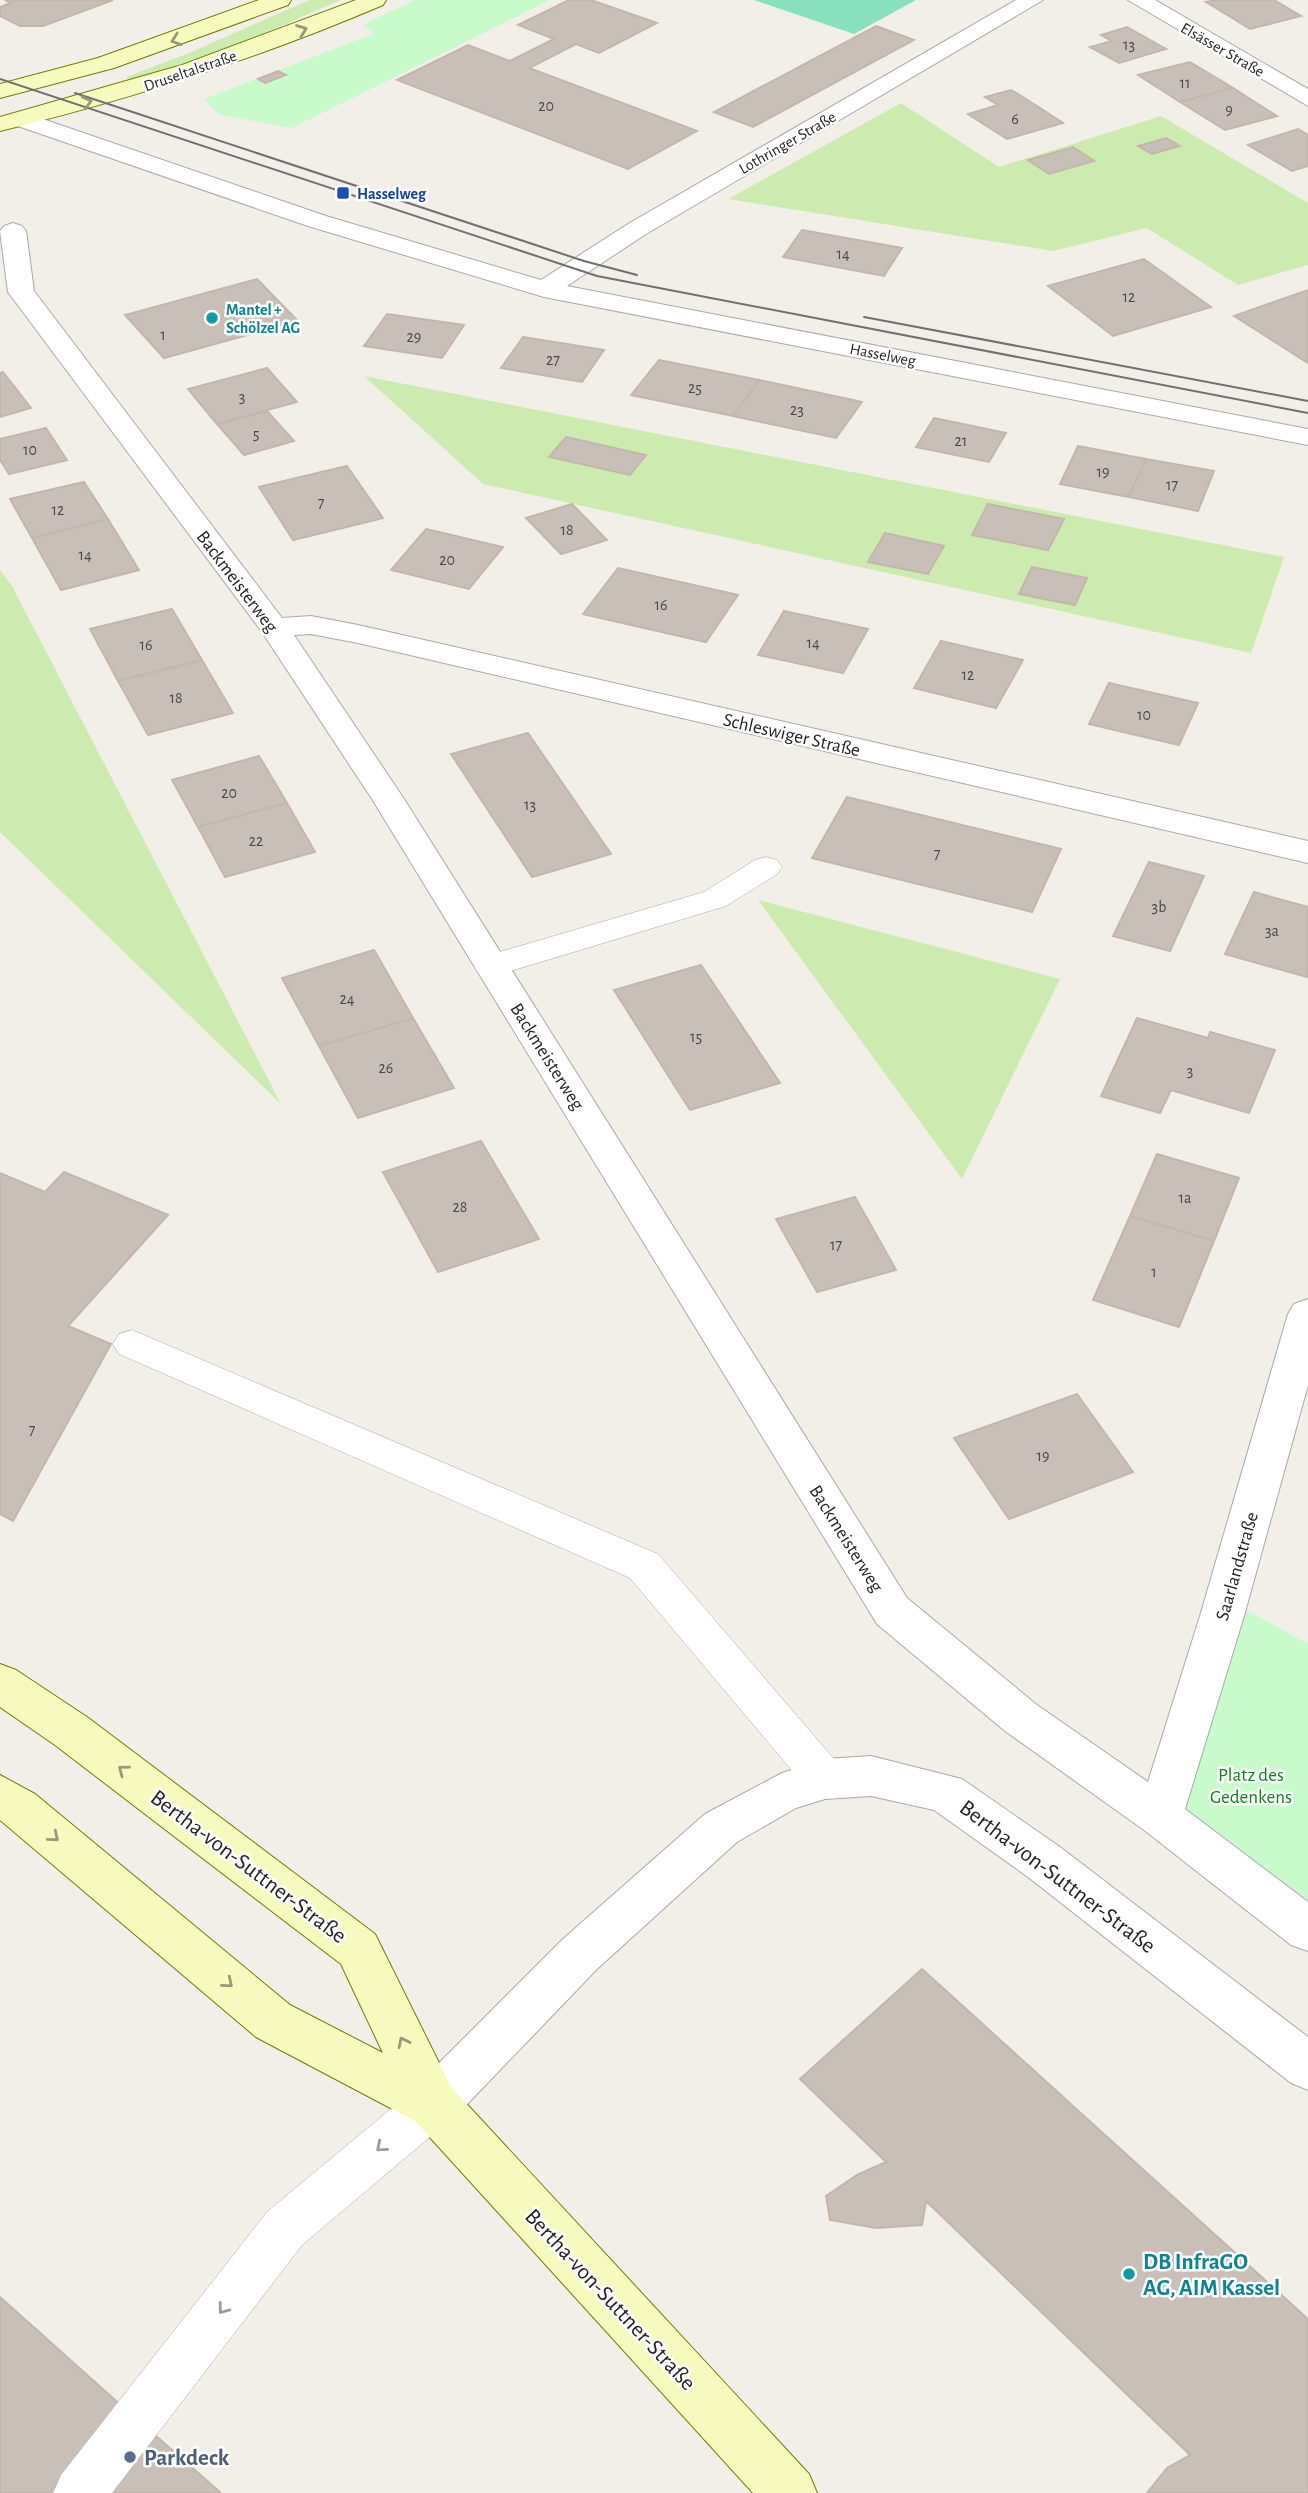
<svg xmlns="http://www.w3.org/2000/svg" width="1308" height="2493" viewBox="0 0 1308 2493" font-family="'Alegreya Sans',sans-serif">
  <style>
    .grass { fill: #cdebb0 }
    .park { fill: #c8facc }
    .pitch { fill: #88e0be }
    .building { fill: #c7bfb8; stroke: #c4b6ab; stroke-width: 2 }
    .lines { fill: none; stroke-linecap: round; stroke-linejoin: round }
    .service-casing { stroke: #a9a9a9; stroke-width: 1 }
    .minor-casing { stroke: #a9a9a9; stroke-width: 2 }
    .secondary-casing { stroke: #707d05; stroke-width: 2 }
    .service { fill: #fff; fill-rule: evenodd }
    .minor { fill: #fff; fill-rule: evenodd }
    .secondary { fill: #f7fabf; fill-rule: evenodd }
    .tram { stroke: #707070; stroke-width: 2 }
    .oneway { stroke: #979978 }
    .oneway2 { stroke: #9c9c9c }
    .transit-dot { fill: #1a4fb4; stroke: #fff; stroke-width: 2.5 }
    .culture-dot { fill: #0f9aa8; stroke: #fff; stroke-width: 2.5 }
    .service-dot { fill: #5c6f8a; stroke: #fff; stroke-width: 2.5 }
    .labels { text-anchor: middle; stroke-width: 5; stroke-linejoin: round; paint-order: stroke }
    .number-label { font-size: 16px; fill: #4b4948 }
    .far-street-label { font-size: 16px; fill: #222; stroke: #fff }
    .far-transit-label { font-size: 16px; font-weight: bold; fill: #164399; stroke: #fff; text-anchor: start }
    .far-culture-label { font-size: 16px; font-weight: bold; fill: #0d838f; stroke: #fff; text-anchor: start }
    .street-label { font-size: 19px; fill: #222; stroke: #fff }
    .park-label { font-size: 19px; fill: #0c8416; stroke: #fff }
    .near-street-label { font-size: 23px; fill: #222; stroke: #fff }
    .near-culture-label { font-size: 23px; font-weight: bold; fill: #0d838f; stroke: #fff; text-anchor: start }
    .near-service-label { font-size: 23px; font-weight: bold; fill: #4e5e75; stroke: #fff; text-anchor: start }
  </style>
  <rect width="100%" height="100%" fill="#f2efe9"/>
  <path class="grass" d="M309,0h32l-95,41 -114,40 -6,-4 63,-24z
    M901,103l98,64 162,-51 147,87v62l-70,20 -91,-57 -94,23 -325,-52z
    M364,376l920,181 -33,96 -768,-169z
    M0,570l12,16 269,518 -281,-272z
    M758,900l302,79 -98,200z"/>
  <path class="park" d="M415,0h135l-258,128 -72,-13 -16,-16 169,-65 -9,-10z
    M1239,1606l69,38v256l-122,-91z"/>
  <path class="pitch" d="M754,0h162l-62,34z"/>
  <path class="building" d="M5,0h108l-70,26h-23l-20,-10v-9l11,-4z
    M569,0h22l66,23 -58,30 -23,-9 -47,24 168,63 -69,38 -231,-89 71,-35 42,16 44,-22 -36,-14z
    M1215,0h59l27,16 -51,13 -44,-27z
    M876,26l38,14 -161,87 -39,-15z
    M1127,27l39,22 -47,14 -29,-16 22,-6 -11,-6z
    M1190,62l43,26 -53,14 -42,-27z
    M278,71l8,4 -21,8 -7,-4z
    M1233,88l44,28 -52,14 -45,-28z
    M1011,90l12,7 40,26 -56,16 -39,-25 30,-9 -13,-8z
    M1298,129l10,6v31l-16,5 -44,-26z
    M1166,138l14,8 -28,8 -14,-8z
    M1073,147l21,14 -45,13 -21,-14z
    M802,230l100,18 -18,28 -101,-19z
    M1144,259l67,48 -98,29 -65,-50z
    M257,279l41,42 -134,37 -39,-43z
    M1308,290v73l-74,-47z
    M387,314l77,11 -22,33 -78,-12z
    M523,337l81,13 -22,32 -81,-14z
    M659,360l100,20 -26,36 -102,-21z
    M267,368l30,34 -80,22 -29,-35z
    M3,372l28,36 -31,9v-44z
    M759,380l103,22 -26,36 -103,-22z
    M267,411l27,30 -50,14 -27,-31z
    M934,418l72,15 -17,29 -73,-15z
    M46,428l21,32 -58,14 -9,-14v-21z
    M566,437l80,18 -16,20 -81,-18z
    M1078,446l68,13 -17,38 -69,-13z
    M1146,459l68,12 -16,40 -69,-14z
    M347,466l36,52 -90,22 -34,-53z
    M84,482l24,37 -76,19 -22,-39z
    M572,504l35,36 -46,14 -35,-36z
    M988,504l76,15 -16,31 -76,-15z
    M108,519l31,51 -78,20 -29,-52z
    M426,529l77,18 -34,42 -78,-19z
    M885,533l59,13 -16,28 -60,-12z
    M1032,567l55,11 -12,27 -56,-11z
    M618,568l120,27 -32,47 -123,-28z
    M172,609l30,51 -84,21 -28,-52z
    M784,611l84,18 -25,44 -85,-18z
    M941,641l82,19 -27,48 -82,-20z
    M202,660l31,53 -85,22 -30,-54z
    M1109,683l89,20 -19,42 -90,-21z
    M528,733l83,121 -79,23 -81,-123z
    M259,756l28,47 -89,24 -26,-47z
    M847,797l214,52 -29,63 -220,-54z
    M287,803l28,49 -90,25 -27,-50z
    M1149,862l55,14 -34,75 -57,-15z
    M1254,892l54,15 -1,70 -82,-23z
    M374,950l39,68 -94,28 -37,-68z
    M701,965l79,118 -90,27 -76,-120z
    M413,1018l41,70 -96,30 -39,-72z
    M1137,1018l71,20 2,-6 65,18 -26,63 -78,-23 -11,23 -59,-17z
    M481,1141l58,98 -101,33 -55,-100z
    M1157,1154l82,24 -25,63 -84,-25z
    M64,1172l104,43 -100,111 43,18 -98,177 -13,-7v-341l45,19z
    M855,1197l41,73 -79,22 -41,-73z
    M1130,1216l84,25 -35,86 -86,-27z
    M1077,1394l56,78 -124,47 -55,-81z
    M922,1969l386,350v174h-161l20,-25 23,-13 -264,-254 -4,24 -46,3 -46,-8 -4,-24 31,-21 29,-13 -86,-83z
    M0,2297l123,110 -74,86h-49z
    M123,2407l98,86h-172z"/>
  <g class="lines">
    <defs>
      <path id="service" d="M766,857l11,3 5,7 -5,7 -51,32 -235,71 -12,-3 -5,-8 5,-8 225,-66 51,-32z
        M132,1330l526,224 182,212 7,13 -7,13 -15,6 -15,-6 -180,-214 -511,-224 -6,-10 6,-10z
        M433,2082l17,6 7,16 -7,16 -148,125 -190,248h-59l8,-18 207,-264 148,-123z"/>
      <path id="minor" d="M1016,0h27l-397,234 -79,52 741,143v16l-764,-148 -236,-71 -296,-102 -4,-5 4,-5h16l298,102 215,64 87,-56z
        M1128,0h27l153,89v17z
        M13,223l9,3 4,5 8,60 248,327 29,-2 47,9 950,216v22l-950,-220 -47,-9 -17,1 110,164 503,799 130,107 111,77 52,-166 88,-302 6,-10 14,-5v86l-64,231 -59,193 123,93v49l-17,-6 -147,-115 -139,-99 -128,-107 -505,-825 -110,-167 -254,-340 -8,-61 4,-5z
        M871,1756l91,23 98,68 248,190v53l-17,-7 -263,-206 -94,-67 -63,-14 -46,3 -29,9 -59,34 -140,127 -146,152 -18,6 -18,-6 -7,-17 7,-17 148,-148 142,-125 77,-41 43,-14z"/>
      <path id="secondary" d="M259,0h32l-3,5 -174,63 -114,30v-14l98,-26z
        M356,0h30l-3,5c-124,53 -252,94 -383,126v-14l182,-52z
        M0,1664l16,6 71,47 288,217 76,153 358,387 8,19h-64l-338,-372 -159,-84 -256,-217v-45l35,19 255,211 93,48 -42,-89 -286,-219 -55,-38z"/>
    </defs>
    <use href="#service" class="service-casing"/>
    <use href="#minor" class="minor-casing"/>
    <use href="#secondary" class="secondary-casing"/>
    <use href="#service" class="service"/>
    <use href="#minor" class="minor"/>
    <use href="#secondary" class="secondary"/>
    <path class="tram" d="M0,79l597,197 711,137
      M75,93l509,168 53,14
      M864,317l444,84"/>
  </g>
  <defs><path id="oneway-chevron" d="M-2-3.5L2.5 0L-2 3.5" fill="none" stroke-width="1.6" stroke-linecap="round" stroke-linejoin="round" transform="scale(1.75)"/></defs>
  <g class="oneway">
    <use href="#oneway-chevron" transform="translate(302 30) rotate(-21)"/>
    <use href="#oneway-chevron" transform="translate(176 40) rotate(160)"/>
    <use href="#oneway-chevron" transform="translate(87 102) rotate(-14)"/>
    <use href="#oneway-chevron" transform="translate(123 1770) rotate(-143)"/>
    <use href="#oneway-chevron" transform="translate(54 1837) rotate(40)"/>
    <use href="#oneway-chevron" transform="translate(228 1983) rotate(40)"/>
    <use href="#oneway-chevron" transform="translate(403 2042) rotate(-116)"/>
  </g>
  <g class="oneway2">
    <use href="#oneway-chevron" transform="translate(381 2147) rotate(140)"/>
    <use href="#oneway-chevron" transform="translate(223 2309) rotate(127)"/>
  </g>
  <rect class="transit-dot" x="336" y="186" width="14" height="14" rx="3.5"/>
  <g class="culture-dot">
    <circle cx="212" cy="318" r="7"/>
    <circle cx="1129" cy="2274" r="7"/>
  </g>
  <circle class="service-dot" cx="130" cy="2457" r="7"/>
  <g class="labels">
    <g class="number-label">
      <text x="1129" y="50">13</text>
      <text x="1185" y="88">11</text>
      <text x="546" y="111">20</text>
      <text x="1229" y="115">9</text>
      <text x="1015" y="124">6</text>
      <text x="843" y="259">14</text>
      <text x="1129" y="302">12</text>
      <text x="163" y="340">1</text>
      <text x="414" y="342">29</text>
      <text x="553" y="365">27</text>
      <text x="695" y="393">25</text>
      <text x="242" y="402">3</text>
      <text x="797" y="415">23</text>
      <text x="256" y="439">5</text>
      <text x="961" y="446">21</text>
      <text x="30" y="455">10</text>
      <text x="1103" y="477">19</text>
      <text x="1172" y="490">17</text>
      <text x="321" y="508">7</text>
      <text x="58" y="515">12</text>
      <text x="567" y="535">18</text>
      <text x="85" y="560">14</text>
      <text x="447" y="565">20</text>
      <text x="661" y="610">16</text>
      <text x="813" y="648">14</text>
      <text x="146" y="650">16</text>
      <text x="968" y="680">12</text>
      <text x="176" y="703">18</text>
      <text x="1144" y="720">10</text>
      <text x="229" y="798">20</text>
      <text x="530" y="810">13</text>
      <text x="256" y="846">22</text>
      <text x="937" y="859">7</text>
      <text x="1159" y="912">3b</text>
      <text x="1272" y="936">3a</text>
      <text x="347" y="1004">24</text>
      <text x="696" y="1042">15</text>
      <text x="386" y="1073">26</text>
      <text x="1190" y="1076">3</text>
      <text x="1185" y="1203">1a</text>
      <text x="460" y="1212">28</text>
      <text x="836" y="1250">17</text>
      <text x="1154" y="1277">1</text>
      <text x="32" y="1435">7</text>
      <text x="1043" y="1461">19</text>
    </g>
    <g class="far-street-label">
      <text transform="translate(1223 49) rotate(30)" y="6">Elsässer Straße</text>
      <text transform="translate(190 70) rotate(-19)" y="6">Druseltalstraße</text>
      <text transform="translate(787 142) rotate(-30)" y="6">Lothringer Straße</text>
      <text transform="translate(883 354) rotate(11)" y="6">Hasselweg</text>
    </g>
    <g class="far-transit-label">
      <text x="357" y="199">Hasselweg</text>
    </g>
    <g class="far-culture-label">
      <text x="226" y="315">Mantel +<tspan x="226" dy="18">Schölzel AG</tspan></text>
    </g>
    <g class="street-label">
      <text transform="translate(238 581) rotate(53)" y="7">Backmeisterweg</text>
      <text transform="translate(792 734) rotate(13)" y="7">Schleswiger Straße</text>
      <text transform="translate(548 1056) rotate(58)" y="7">Backmeisterweg</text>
      <text transform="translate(847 1538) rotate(58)" y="7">Backmeisterweg</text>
      <text transform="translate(1236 1566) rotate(-74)" y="7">Saarlandstraße</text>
    </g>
    <g class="park-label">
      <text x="1251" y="1781">Platz des<tspan x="1251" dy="22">Gedenkens</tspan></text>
    </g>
    <g class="near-street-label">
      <text transform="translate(249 1866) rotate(37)" y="8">Bertha-von-Suttner-Straße</text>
      <text transform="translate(1058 1876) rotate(37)" y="8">Bertha-von-Suttner-Straße</text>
      <text transform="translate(611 2299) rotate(47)" y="8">Bertha-von-Suttner-Straße</text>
    </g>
    <g class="near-culture-label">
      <text x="1143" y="2269">DB InfraGO<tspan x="1143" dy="26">AG, AIM Kassel</tspan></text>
    </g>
    <g class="near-service-label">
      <text x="144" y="2465">Parkdeck</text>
    </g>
  </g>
</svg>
